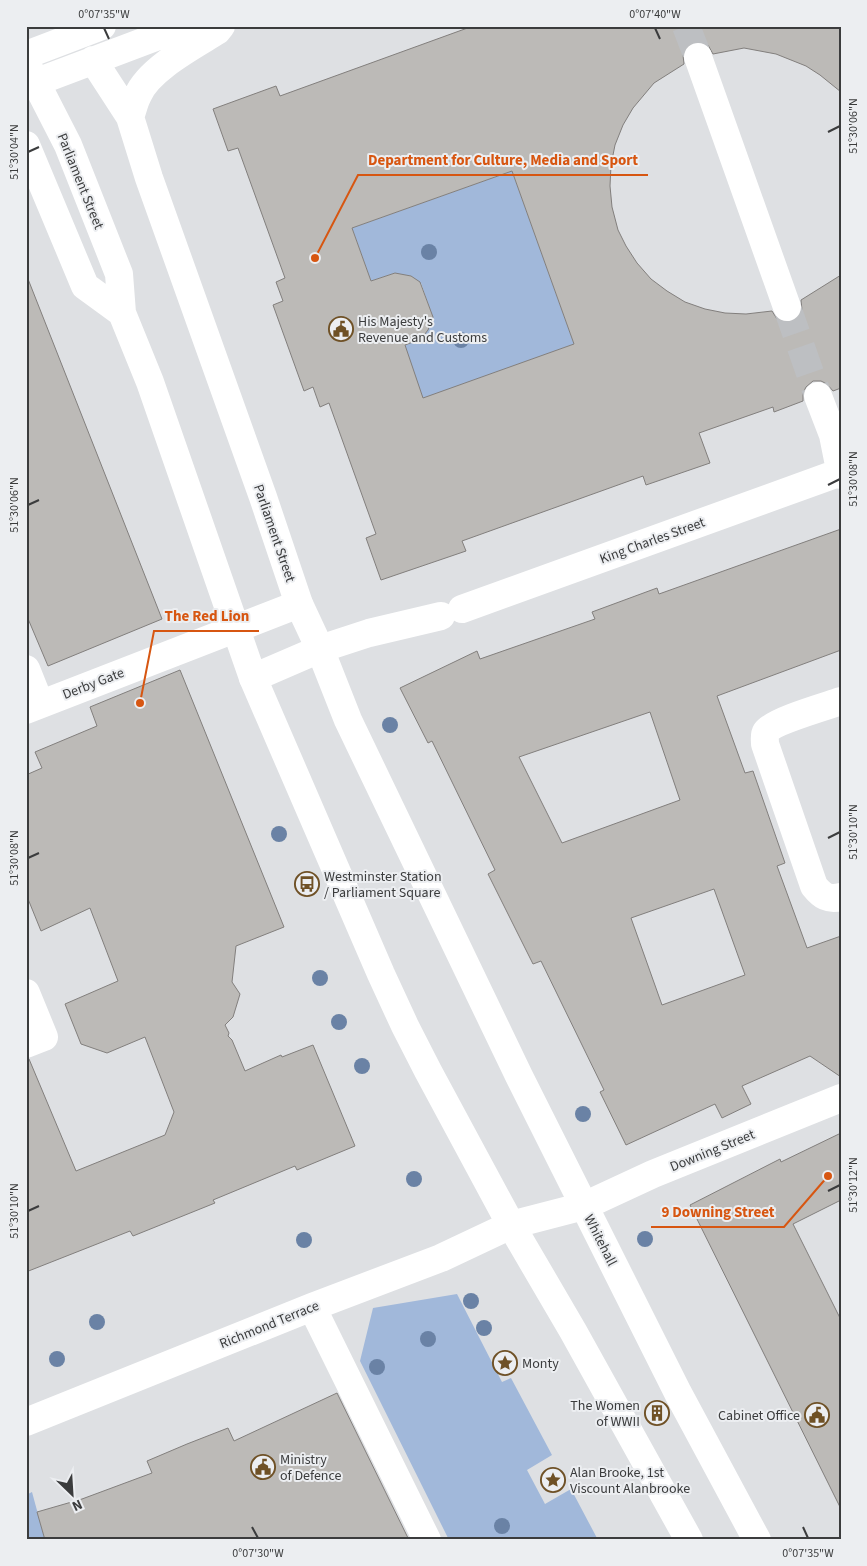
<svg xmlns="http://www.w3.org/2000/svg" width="867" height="1566" viewBox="0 0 867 1566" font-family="'Source Sans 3',sans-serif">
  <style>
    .green { fill: #a1b8da }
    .building { fill: #bcbab7; stroke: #827f7d; fill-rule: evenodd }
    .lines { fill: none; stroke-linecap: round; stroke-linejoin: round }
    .minor-tunnel { stroke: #bdbfc2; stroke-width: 28; stroke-dasharray: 28 14; stroke-linecap: butt }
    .minor { stroke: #fff; stroke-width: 28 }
    .major { stroke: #fff; stroke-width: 28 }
    .tree { fill: #6a82a5 }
    .ticks { fill: none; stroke: #3b3c3d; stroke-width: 2 }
    .labels { text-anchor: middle; stroke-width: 4; stroke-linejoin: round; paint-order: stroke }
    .street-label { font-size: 14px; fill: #3b3c3d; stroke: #eceef1 }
    .poi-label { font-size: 14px; fill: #3b3c3d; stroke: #eceef1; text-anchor: start }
    .leader { fill: none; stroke: #d75611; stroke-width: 2 }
    .callout-dot { fill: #d75611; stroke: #eceef1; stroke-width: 2 }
    .callout-label { font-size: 15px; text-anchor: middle; font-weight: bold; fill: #d75611; stroke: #eceef1; stroke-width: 4; stroke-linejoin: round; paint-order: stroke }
    .neatline { fill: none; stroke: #3b3c3d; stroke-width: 2 }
    .ticks-label { font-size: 12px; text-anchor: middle; fill: #3b3c3d }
  </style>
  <rect width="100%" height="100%" fill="#dee0e3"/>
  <path class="green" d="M512,171l62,173 -160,58 -9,-57c13,-7 27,-12 26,-29l1,-1 -11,-32 -2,1 -8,-8 -15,-2 -1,-1 -24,8 -19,-53z
    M457,1294l45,88 9,-4 41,77 -25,15 18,34 26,-15 27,51h-149l-89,-179 13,-53z
    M32,1492l13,48h-19v-45z"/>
  <path class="building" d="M473,26h368v66l-21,-17 -14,-9 -30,-12 -32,-6 -31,6 -5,-9 -8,-3h-7l-7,5 -3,8 1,9 -30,19 -21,25 -10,17 -8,20 -4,20 -1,21 2,21 6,23 8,16 11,17 14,16 16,12 18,11 20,7 20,4 21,1 26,-3 5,8 8,3h7l7,-5 3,-7 -1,-10 40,-25v113l-8,3 -6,-7 -6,-3h-8l-7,6 -3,6v8l-29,11 -1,-5 -74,26 11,30 -64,22 -3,-9 -181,65 4,10 -85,29 -15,-42 10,-4 -47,-131 -9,4 -7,-20 -9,4 -31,-86 10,-4 -7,-19 9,-4 -47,-130 -10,3 -15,-42 63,-23 4,10zM512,171l62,173 -151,54 -18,-53 16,-6 7,-9 5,-13 -13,-35 -9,-6 -16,-3 -24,8 -19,-53z
    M28,279l134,340 -114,47 -22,-52v-334z
    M841,529v121l-124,46 28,77 8,-2 32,92 -8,3 30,82 34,-12v141l-31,-21 -68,30 9,18 -29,14 -7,-14 -89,41 -26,-53 4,-2 -63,-129 -8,3 -45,-90 7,-4 -63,-129 -4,2 -28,-55 77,-37 3,8 115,-40 -3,-7 65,-24 2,6zM650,712l30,88 -118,43 -43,-86zM714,889l31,86 -83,30 -31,-87z
    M180,670l104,257 -48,19 -4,36 8,12 -7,23 -8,8 4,8 -1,3 4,4 13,31 36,-16 1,2 31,-12 42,101 -58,24 -2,-4 -82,34 2,3 -82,33 -3,-5 -104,41v-213h3l47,112 89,-36 9,-23 -29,-75 -38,16 -26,-9 -16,-40 53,-23 -28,-73 -49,23 -15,-37v-119l16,-7 -7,-16 62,-26 -7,-19z
    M841,1133v67l-48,24 48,96v189l-151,-304 90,-46 1,3z
    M337,1393l72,147h-364l-8,-28 45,-13 70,-26 -5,-12 40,-17 41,-16 6,13z"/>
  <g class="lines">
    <path class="minor-tunnel" d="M686,26l12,31
      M787,307l31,89"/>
    <path class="minor" d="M698,57l89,250
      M818,396l15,39 8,40
      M462,609l379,-137
      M26,669l14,35
      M253,678l67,-29 49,-16 72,-17
      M841,701c-14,5 -68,20 -75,31 -2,3 -1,8 -1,12l49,142c8,10 14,14 27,11
      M26,710l273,-106
      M26,993l18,44 -18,7
      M312,1307l115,233
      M26,1422l286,-115 129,-49 70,-33 73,-19 69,-32 188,-76"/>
    <path class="major" d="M26,55l76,-29
      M93,60l37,57 19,61 114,319 36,107 21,45 28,71 171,356 159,317 79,147
      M26,63l42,82 51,129 3,39 28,69 103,296 128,296 24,52 23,45 83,154 62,106 116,209
      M26,86l159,-60
      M130,117c3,-7 4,-15 8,-22 11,-26 55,-49 79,-64l4,-5
      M26,145l59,141 37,27"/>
  </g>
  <g class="tree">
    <circle cx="429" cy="252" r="8"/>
    <circle cx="461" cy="340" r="8"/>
    <circle cx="390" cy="725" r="8"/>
    <circle cx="279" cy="834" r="8"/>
    <circle cx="320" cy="978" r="8"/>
    <circle cx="339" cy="1022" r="8"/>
    <circle cx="362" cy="1066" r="8"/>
    <circle cx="583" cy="1114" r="8"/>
    <circle cx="414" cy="1179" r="8"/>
    <circle cx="645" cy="1239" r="8"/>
    <circle cx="304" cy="1240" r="8"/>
    <circle cx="471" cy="1301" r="8"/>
    <circle cx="97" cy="1322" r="8"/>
    <circle cx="484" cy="1328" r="8"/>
    <circle cx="428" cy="1339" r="8"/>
    <circle cx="57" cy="1359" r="8"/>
    <circle cx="377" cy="1367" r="8"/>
    <circle cx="502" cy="1526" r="8"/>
  </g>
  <path class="ticks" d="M104,28l5,11M655,28l5,11M828,132l12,-6M28,152l11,-5M828,485l12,-6M28,505l11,-5M828,838l12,-6M28,858l11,-5M828,1191l12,-6M28,1211l11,-5M252,1527l6,11M803,1527l5,11"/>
  <defs>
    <symbol id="civic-ring" viewBox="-11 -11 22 22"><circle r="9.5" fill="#eceef1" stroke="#6f5126" stroke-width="1.5"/><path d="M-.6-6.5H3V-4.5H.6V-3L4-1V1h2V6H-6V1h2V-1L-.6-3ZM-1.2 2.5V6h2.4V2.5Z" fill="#6f5126"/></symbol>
    <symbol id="bus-ring" viewBox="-11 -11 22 22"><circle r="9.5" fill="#eceef1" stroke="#6f5126" stroke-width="1.5"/><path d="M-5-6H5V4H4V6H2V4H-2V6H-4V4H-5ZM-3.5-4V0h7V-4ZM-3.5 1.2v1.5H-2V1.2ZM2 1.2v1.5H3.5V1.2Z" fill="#6f5126"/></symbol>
    <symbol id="sight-ring" viewBox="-11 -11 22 22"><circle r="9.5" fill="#eceef1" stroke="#6f5126" stroke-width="1.5"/><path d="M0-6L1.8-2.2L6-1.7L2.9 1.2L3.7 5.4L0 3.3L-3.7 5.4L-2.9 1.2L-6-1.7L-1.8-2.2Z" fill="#6f5126"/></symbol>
    <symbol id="building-ring" viewBox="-11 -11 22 22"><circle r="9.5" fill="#eceef1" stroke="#6f5126" stroke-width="1.5"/><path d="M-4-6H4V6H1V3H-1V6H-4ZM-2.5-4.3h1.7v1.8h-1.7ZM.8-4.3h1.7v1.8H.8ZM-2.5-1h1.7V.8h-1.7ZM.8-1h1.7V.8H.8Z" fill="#6f5126"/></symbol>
  </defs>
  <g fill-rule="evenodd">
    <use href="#civic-ring" x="327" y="315" width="28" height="28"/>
    <use href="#bus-ring" x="293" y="870" width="28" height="28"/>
    <use href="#sight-ring" x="491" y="1349" width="28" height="28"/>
    <use href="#building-ring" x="643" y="1399" width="28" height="28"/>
    <use href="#civic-ring" x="803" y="1401" width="28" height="28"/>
    <use href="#civic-ring" x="249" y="1453" width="28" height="28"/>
    <use href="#sight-ring" x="539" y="1466" width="28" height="28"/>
  </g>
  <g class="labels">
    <g class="street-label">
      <text transform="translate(81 181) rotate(68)" y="5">Parliament Street</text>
      <text transform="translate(275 533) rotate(71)" y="5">Parliament Street</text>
      <text transform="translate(652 540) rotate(-20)" y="5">King Charles Street</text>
      <text transform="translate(93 683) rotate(-21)" y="5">Derby Gate</text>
      <text transform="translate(712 1150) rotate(-22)" y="5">Downing Street</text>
      <text transform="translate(601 1240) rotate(63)" y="5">Whitehall</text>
      <text transform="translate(269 1324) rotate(-22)" y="5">Richmond Terrace</text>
    </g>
    <g class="poi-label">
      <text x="358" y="326">His Majesty's<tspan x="358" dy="16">Revenue and Customs</tspan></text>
      <text x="324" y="881">Westminster Station<tspan x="324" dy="16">/ Parliament Square</tspan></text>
      <text x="522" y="1368">Monty</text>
      <text x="640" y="1410" text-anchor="end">The Women<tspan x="640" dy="16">of WWII</tspan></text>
      <text x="800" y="1420" text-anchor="end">Cabinet Office</text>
      <text x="280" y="1464">Ministry<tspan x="280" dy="16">of Defence</tspan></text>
      <text x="570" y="1477">Alan Brooke, 1st<tspan x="570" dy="16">Viscount Alanbrooke</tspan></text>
    </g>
  </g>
  <path class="leader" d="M315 258L358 175H648M140 703L154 631H259M828 1176L784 1227H651"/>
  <g class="callout-dot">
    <circle cx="315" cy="258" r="5"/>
    <circle cx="140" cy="703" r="5"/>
    <circle cx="828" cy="1176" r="5"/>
  </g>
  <g class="callout-label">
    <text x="503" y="165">Department for Culture, Media and Sport</text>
    <text x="207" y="621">The Red Lion</text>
    <text x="718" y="1217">9 Downing Street</text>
  </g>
  <rect width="867" height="1566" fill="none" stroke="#eceef1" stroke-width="55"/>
  <g transform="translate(72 1494) rotate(155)" stroke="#eceef1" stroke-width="4" paint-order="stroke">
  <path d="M0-4L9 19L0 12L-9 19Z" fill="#3b3c3d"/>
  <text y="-8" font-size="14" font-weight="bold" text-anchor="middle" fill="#3b3c3d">N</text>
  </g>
  <rect x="28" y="28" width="812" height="1510" class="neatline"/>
  <g class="ticks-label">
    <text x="104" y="18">0°07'35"W</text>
    <text x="655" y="18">0°07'40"W</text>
    <text transform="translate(853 126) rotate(-90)" y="4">51°30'06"N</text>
    <text transform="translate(14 152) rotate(-90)" y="4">51°30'04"N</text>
    <text transform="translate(853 479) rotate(-90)" y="4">51°30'08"N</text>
    <text transform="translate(14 505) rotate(-90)" y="4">51°30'06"N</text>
    <text transform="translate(853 832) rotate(-90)" y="4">51°30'10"N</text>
    <text transform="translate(14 858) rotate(-90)" y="4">51°30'08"N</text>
    <text transform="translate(853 1185) rotate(-90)" y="4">51°30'12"N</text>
    <text transform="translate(14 1211) rotate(-90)" y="4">51°30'10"N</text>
    <text x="258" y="1557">0°07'30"W</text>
    <text x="808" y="1557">0°07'35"W</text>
  </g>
</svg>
